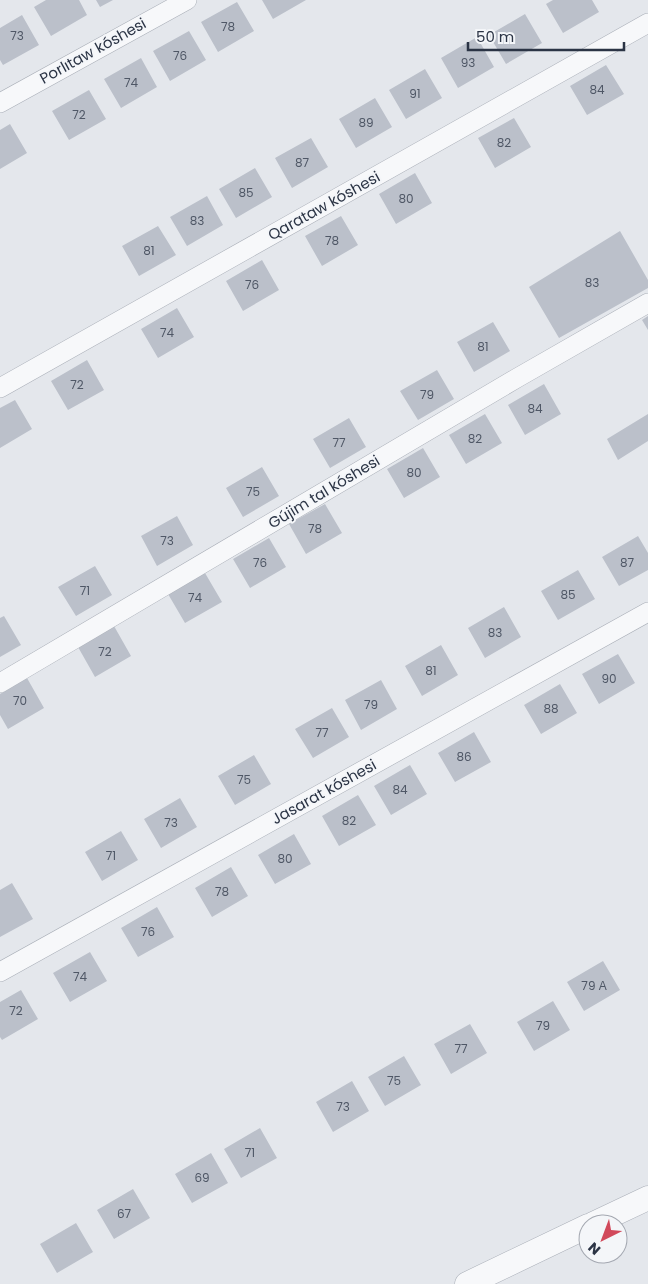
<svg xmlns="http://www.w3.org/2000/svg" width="648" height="1284" viewBox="0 0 648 1284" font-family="Poppins,sans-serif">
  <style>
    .building { fill: #bbc0ca }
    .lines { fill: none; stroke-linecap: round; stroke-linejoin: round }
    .minor-casing { stroke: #a9aeb7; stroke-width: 20 }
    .tertiary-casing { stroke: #a9aeb7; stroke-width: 25 }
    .minor { stroke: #f7f8fa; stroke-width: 19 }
    .tertiary { stroke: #f7f8fa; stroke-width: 24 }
    .labels { text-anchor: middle; stroke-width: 4; stroke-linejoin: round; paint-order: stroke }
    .number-label { font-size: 12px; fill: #4f5766 }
    .street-label { font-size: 15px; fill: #2b3445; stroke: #f4f6f9 }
  </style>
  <rect width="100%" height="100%" fill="#e4e7ec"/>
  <path class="building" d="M46,0h33l8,15 -36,21 -17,-29z
    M96,0h17l-13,7z
    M262,0h44l-33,19z
    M553,0h39l7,12 -36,21 -17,-29z
    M237,2l17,29 -36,21 -17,-30z
    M525,14l17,29 -36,21 -17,-29z
    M22,15l17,30 -36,20 -3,-5v-32z
    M189,31l17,29 -36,21 -17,-30z
    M477,37l17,30 -36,21 -17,-30z
    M141,58l16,29 -36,21 -17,-29z
    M606,65l18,29 -37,21 -17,-29z
    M425,69l17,29 -36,21 -17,-29z
    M89,90l17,29 -37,21 -17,-29z
    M375,98l17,29 -36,21 -17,-29z
    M514,118l17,29 -36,21 -17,-30z
    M10,124l17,29 -27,16v-39z
    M311,138l17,29 -36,21 -17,-30z
    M255,168l17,29 -36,21 -17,-29z
    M415,173l17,30 -36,21 -17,-30z
    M207,196l16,29 -36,21 -17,-29z
    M341,216l17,29 -36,21 -17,-30z
    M158,226l18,29 -37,21 -17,-30z
    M620,231l28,49v8l-89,50 -30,-51z
    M262,260l17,30 -36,21 -17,-30z
    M177,308l17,29 -36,21 -17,-29z
    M648,316v14l-6,-10z
    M493,322l17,29 -36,21 -17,-30z
    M87,360l17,30 -36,20 -17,-29z
    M437,370l17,29 -36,21 -18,-29z
    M544,384l17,30 -36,21 -17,-30z
    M15,400l17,29 -32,19v-40z
    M485,414l17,29 -36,21 -17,-29z
    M648,414v27l-30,19 -11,-21z
    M349,418l17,29 -36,21 -17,-29z
    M423,448l17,29 -36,21 -17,-29z
    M262,467l17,29 -36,21 -17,-29z
    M325,504l17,29 -36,21 -17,-30z
    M177,516l16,29 -36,21 -16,-30z
    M638,536l10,17v17l-29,16 -17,-29z
    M269,538l17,29 -36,21 -17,-29z
    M95,566l17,29 -36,21 -18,-29z
    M578,570l17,29 -37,21 -17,-29z
    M205,573l17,29 -37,21 -17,-29z
    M504,607l17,30 -36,21 -17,-30z
    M4,616l17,29 -21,12v-39z
    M114,626l17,30 -36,21 -17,-30z
    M441,645l17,30 -36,21 -17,-30z
    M618,654l17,29 -36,21 -17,-30z
    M27,678l17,30 -36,21 -8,-14v-21z
    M381,680l16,29 -36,21 -16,-30z
    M560,684l17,29 -36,21 -17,-29z
    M332,708l17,29 -36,21 -18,-29z
    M474,732l17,30 -36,20 -17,-29z
    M254,755l17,29 -36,21 -17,-29z
    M410,765l17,29 -36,21 -17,-29z
    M358,795l18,30 -37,21 -17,-30z
    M180,798l17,29 -36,21 -17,-29z
    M121,831l17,29 -36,21 -17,-29z
    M294,834l17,30 -36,20 -17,-29z
    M231,867l17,29 -36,21 -17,-29z
    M12,883l21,36 -33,18v-47z
    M157,907l17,30 -36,20 -17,-29z
    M90,952l17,29 -37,21 -17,-29z
    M603,961l17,29 -36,21 -17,-29z
    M21,990l17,29 -36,21 -2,-3v-35z
    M553,1001l17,29 -36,21 -17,-29z
    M470,1024l17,29 -36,21 -17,-30z
    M404,1056l17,29 -36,21 -17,-29z
    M352,1081l17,30 -36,21 -17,-30z
    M260,1128l17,30 -36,20 -17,-29z
    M211,1153l17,30 -36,20 -17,-29z
    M133,1189l17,29 -36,21 -17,-29z
    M76,1223l17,29 -36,21 -17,-29z"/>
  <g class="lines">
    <defs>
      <path id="minor" d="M0,103l187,-103
        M0,388l648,-365
        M0,683l517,-305 131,-75
        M0,972l648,-360"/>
      <path id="tertiary" d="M593,1224l55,-26
        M467,1284l121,-58"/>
    </defs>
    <use href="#minor" class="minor-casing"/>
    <use href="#tertiary" class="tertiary-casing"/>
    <use href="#minor" class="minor"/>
    <use href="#tertiary" class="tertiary"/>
  </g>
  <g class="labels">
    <g class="number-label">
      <text x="228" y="31">78</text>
      <text x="17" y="40">73</text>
      <text x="180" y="60">76</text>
      <text x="468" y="67">93</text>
      <text x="131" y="87">74</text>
      <text x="597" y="94">84</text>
      <text x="415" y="98">91</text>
      <text x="79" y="119">72</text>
      <text x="366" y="127">89</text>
      <text x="504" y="147">82</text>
      <text x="302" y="167">87</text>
      <text x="246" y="197">85</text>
      <text x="406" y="203">80</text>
      <text x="197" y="225">83</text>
      <text x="332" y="245">78</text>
      <text x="149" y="255">81</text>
      <text x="592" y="287">83</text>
      <text x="252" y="289">76</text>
      <text x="167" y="337">74</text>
      <text x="483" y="351">81</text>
      <text x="77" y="389">72</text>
      <text x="427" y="399">79</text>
      <text x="535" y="413">84</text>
      <text x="475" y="443">82</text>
      <text x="339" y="447">77</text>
      <text x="414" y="477">80</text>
      <text x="253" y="496">75</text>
      <text x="315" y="533">78</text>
      <text x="167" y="545">73</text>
      <text x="260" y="567">76</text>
      <text x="627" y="567">87</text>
      <text x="85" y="595">71</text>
      <text x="568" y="599">85</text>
      <text x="195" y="602">74</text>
      <text x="495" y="637">83</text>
      <text x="105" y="656">72</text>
      <text x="431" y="675">81</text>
      <text x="609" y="683">90</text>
      <text x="20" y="705">70</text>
      <text x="371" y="709">79</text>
      <text x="551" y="713">88</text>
      <text x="322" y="737">77</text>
      <text x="464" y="761">86</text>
      <text x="244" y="784">75</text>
      <text x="400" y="794">84</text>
      <text x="349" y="825">82</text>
      <text x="171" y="827">73</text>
      <text x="111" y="860">71</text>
      <text x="285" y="863">80</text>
      <text x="222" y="896">78</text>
      <text x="148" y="936">76</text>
      <text x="80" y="981">74</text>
      <text x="594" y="990">79 А</text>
      <text x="16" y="1015">72</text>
      <text x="543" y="1030">79</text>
      <text x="461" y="1053">77</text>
      <text x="394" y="1085">75</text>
      <text x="343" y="1111">73</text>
      <text x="250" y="1157">71</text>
      <text x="202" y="1182">69</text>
      <text x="124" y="1218">67</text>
    </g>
    <g class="street-label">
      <text transform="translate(93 51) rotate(-29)" y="5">Porlıtaw kóshesi</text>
      <text transform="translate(324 206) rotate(-29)" y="5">Qarataw kóshesi</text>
      <text transform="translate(324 492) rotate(-31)" y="5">Gújim tal kóshesi</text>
      <text transform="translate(324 792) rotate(-29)" y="5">Jasarat kóshesi</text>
    </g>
  </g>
  <g transform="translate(603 1239) rotate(222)"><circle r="24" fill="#f4f6f9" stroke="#a4a8b1"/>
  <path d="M0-4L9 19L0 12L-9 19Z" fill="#d1495b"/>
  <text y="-8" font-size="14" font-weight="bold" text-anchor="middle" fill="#2b3445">N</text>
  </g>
  <path d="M468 42v8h156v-8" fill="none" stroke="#2b3445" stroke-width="2.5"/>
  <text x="476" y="42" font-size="15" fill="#2b3445" stroke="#f4f6f9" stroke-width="4" paint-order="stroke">50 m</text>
</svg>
